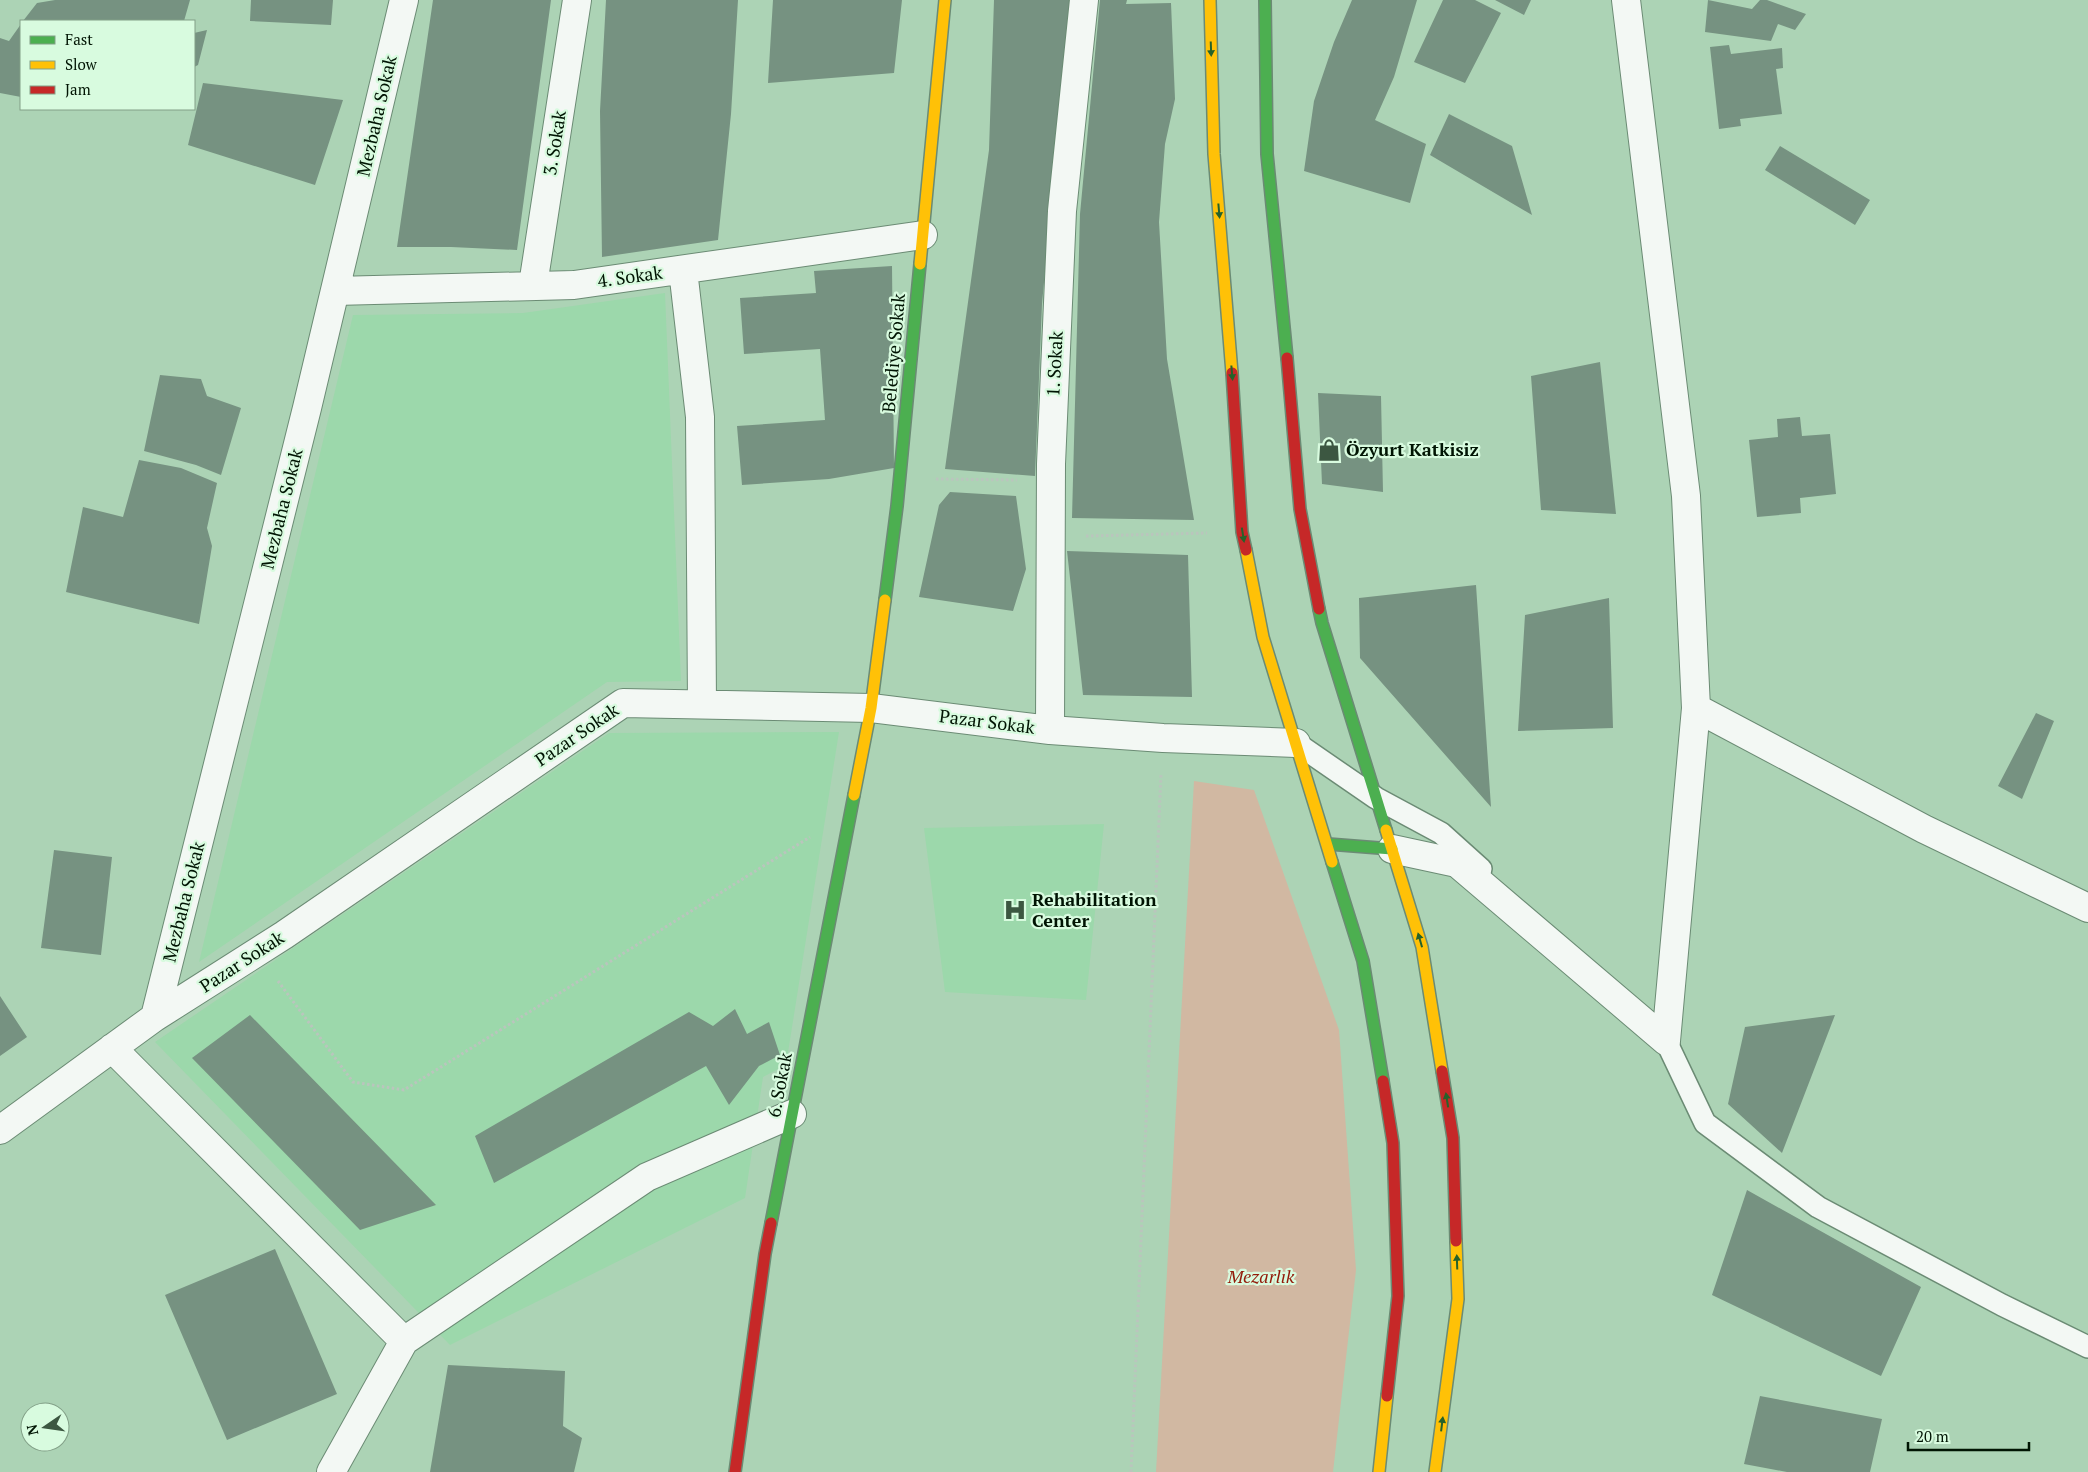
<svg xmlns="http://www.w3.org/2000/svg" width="2088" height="1472" viewBox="0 0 2088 1472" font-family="'PT Serif',serif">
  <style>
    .built { fill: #9cd8ab }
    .green { fill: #d1b8a2 }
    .building { fill: #769281 }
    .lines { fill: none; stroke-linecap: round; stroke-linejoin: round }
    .lane-casing { stroke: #6b8b74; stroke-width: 24 }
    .street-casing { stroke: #6b8b74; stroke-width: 30 }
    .fast-casing { stroke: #6b8b74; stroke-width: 14 }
    .slow-casing { stroke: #6b8b74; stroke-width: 14 }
    .jam-casing { stroke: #6b8b74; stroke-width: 14 }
    .path { stroke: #bac5bd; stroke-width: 3; stroke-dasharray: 2.5 2.5; stroke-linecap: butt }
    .lane { stroke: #f3f8f4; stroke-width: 21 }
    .street { stroke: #f3f8f4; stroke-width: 28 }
    .fast { stroke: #4caf50; stroke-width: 11 }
    .slow { stroke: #ffc107; stroke-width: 11 }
    .jam { stroke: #c62828; stroke-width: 11 }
    .oneway { fill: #26622a }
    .labels { text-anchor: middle; stroke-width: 4.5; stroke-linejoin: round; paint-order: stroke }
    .street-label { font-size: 18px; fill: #001403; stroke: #d8fbdf }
    .poi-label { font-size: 18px; font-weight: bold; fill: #001403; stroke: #d8fbdf; text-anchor: start }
    .park-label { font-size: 18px; font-style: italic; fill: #931b0a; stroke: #d8fbdf }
  </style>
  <rect width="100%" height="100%" fill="#acd3b5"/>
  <path class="built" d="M665,293l16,388 -74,1 -408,280 154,-647 170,-2z
    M839,732l-53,333 -23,12 -18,121 -295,147 -295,-303 454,-309z
    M1104,824l-18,176 -141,-8 -21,-164z"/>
  <path class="green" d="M1194,781l60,9 85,240 17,240 -23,202h-177z"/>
  <path class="building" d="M55,0h135l-6,21h-161l14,-18z
    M251,0h82l-2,25 -81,-4z
    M433,0h118l-34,250 -66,-3h-54z
    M606,0h132l-7,114 -13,126 -116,17 -2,-146z
    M773,0h129l-8,73 -126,10z
    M994,0h85l-23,152 -14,152 -7,172 -90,-7 44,-319z
    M1100,0h27l-1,4 45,-1 4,96 -10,45 -6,78 8,137 27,161 -122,-2 8,-304z
    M1352,0h65l-23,77 -19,43 51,24 -16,59 -106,-32 10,-70 20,-59z
    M1443,0h32l26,13 -36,70 -51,-21z
    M1495,0h36l-7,15z
    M1708,0l44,9 8,-9h7l39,14 -11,16 -17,-6 -7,17 -66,-9z
    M21,24v73l-21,-4v-55l9,3z
    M207,30l-9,35 -4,2v-34z
    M1729,45l2,9 51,-6 1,20 -7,1 6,45 -42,5 1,7 -22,3 -9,-82z
    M203,83l140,17 -28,85 -127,-40z
    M1449,114l63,32 20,69 -102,-60z
    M1780,146l90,54 -15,25 -90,-55z
    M892,266l2,202 -65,11 -87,6 -5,-59 88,-6 -5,-71 -76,5 -4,-56 76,-5 -2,-22z
    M1600,362l16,152 -75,-4 -10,-134z
    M160,375l41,4 6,17 34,12 -20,67 -25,-10 -52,-14z
    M1318,393l63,3 2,96 -61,-8z
    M1800,417l2,19 28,-2 6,60 -36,4 1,15 -44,4 -8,-77 29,-3 -1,-18z
    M139,460l42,8 36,15 -10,45 5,18 -13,78 -133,-32 17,-85 40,10z
    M950,492l66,4 10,73 -13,42 -94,-14 20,-92z
    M1067,551l121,4 4,142 -109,-2z
    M1476,585l15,222 -131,-149 -1,-60z
    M1609,598l4,130 -95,3 7,-116z
    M2036,713l18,8 -32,78 -24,-13z
    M54,850l58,7 -11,98 -60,-7z
    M0,996l27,41 -27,19z
    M735,1009l12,25 22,-12 11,33 -21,11 -30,39 -23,-39 -212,117 -19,-47 214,-124 24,14z
    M250,1015l186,190 -76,25 -168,-172z
    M1835,1015l-53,138 -54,-49 17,-77z
    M1747,1190l174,97 -40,89 -169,-81z
    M275,1249l62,145 -110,46 -62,-145z
    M448,1365l117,6 -2,55 19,12 -8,34h-144z
    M1760,1396l122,23 -12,53h-83l-43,-8z"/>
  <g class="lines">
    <defs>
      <path id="lane" d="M1296,743l80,55 65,35 40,36
        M1655,1031l11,10 39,82 113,84 184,98 86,42"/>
      <path id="street" d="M1626,0l60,496 10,212 -30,333
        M683,270l17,147 2,287
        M533,285l44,-285
        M335,291l239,-6 349,-50
        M1696,708l228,121 164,79
        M1050,730l1,-266 11,-253 22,-211
        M1392,849l65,14 209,178
        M155,1017l152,-609 97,-408
        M112,1048l292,293
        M0,1130l155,-113 129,-82 339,-232 248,5 179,22 113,8 133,5
        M331,1472l73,-131 243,-164 145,-63"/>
      <path id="fast" d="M1265,0l2,154 20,204
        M885,600l12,-94 23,-242
        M1319,609l3,14 64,207
        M1328,844l64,5
        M1332,862l31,99 20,120
        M771,1223l83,-428"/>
      <path id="slow" d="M1210,0l4,154 18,219
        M920,264l25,-264
        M1246,550l17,87 69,225
        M854,795l17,-87 14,-108
        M1386,830l36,117 20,124
        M1379,1472l8,-76
        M1435,1472l23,-173 -2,-58"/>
      <path id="jam" d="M1287,358l13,151 19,100
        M1232,373l10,159 4,18
        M1442,1071l11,67 3,103
        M1383,1081l10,62 5,153 -11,100
        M735,1472l30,-218 6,-31"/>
    </defs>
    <use href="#lane" class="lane-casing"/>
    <use href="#street" class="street-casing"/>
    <use href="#fast" class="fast-casing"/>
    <use href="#slow" class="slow-casing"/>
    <use href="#jam" class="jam-casing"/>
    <path class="path" d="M936,479l81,1
      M1086,536l121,-3
      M278,981l75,101 51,8 406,-253
      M1131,1472l30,-699"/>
    <use href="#lane" class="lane"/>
    <use href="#street" class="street"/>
    <use href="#fast" class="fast"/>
    <use href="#slow" class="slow"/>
    <use href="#jam" class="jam"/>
  </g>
  <defs><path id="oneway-solid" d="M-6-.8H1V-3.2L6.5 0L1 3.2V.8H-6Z" transform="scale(1.25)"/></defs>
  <g class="oneway">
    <use href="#oneway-solid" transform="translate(1211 49) rotate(88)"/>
    <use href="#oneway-solid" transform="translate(1219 211) rotate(85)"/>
    <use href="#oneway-solid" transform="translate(1232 373) rotate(85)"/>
    <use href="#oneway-solid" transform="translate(1243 535) rotate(81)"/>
    <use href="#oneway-solid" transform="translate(1420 940) rotate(-106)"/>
    <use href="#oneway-solid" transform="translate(1447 1100) rotate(-99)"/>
    <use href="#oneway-solid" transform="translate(1457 1262) rotate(-92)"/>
    <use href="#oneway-solid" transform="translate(1442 1424) rotate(-83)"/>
  </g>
  <defs>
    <symbol id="shop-bare" viewBox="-9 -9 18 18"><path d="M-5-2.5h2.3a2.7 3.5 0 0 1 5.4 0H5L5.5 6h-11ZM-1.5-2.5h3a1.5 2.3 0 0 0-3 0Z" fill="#3c5741" stroke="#d8fbdf" stroke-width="2.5" paint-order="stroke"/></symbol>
    <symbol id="hospital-bare" viewBox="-9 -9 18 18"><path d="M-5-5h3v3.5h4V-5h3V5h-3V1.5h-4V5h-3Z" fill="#3c5741" stroke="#d8fbdf" stroke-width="2.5" paint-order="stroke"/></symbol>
  </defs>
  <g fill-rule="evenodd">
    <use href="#shop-bare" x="1313" y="434" width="32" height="32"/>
    <use href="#hospital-bare" x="999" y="894" width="32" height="32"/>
  </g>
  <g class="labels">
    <g class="street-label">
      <text transform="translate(377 116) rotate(-77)" y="6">Mezbaha Sokak</text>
      <text transform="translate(555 143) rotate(-81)" y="6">3. Sokak</text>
      <text transform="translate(630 277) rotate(-8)" y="6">4. Sokak</text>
      <text transform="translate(894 353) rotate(-85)" y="6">Belediye Sokak</text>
      <text transform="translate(1055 364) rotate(-87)" y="6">1. Sokak</text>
      <text transform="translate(282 509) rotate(-76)" y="6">Mezbaha Sokak</text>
      <text transform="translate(987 722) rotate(7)" y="6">Pazar Sokak</text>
      <text transform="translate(577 735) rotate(-34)" y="6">Pazar Sokak</text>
      <text transform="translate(184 902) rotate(-76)" y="6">Mezbaha Sokak</text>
      <text transform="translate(242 962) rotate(-33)" y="6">Pazar Sokak</text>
      <text transform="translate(780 1085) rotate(-79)" y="6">6. Sokak</text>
    </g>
    <g class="poi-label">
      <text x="1346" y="456">Özyurt Katkisiz</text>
      <text x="1032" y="906">Rehabilitation<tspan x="1032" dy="21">Center</tspan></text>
    </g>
    <g class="park-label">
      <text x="1261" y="1283">Mezarlık</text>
    </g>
  </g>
  <rect x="20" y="20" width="175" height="90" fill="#d8fbdf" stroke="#829f87"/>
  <rect x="30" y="36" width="25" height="8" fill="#4caf50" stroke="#829f87"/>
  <text x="65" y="45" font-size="15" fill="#001403">Fast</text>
  <rect x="30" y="61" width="25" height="8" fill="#ffc107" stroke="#829f87"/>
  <text x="65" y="70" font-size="15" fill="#001403">Slow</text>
  <rect x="30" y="86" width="25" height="8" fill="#c62828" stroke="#829f87"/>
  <text x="65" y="95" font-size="15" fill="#001403">Jam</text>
  <g transform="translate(45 1427) rotate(257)"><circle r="24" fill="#d8fbdf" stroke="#829f87"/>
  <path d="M0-4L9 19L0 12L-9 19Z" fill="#3c5741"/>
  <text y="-8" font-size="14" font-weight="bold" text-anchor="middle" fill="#001403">N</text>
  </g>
  <path d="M1908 1442v8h121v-8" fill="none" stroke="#001403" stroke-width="2.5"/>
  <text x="1916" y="1442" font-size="15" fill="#001403" stroke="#d8fbdf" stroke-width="4" paint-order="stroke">20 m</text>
</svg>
